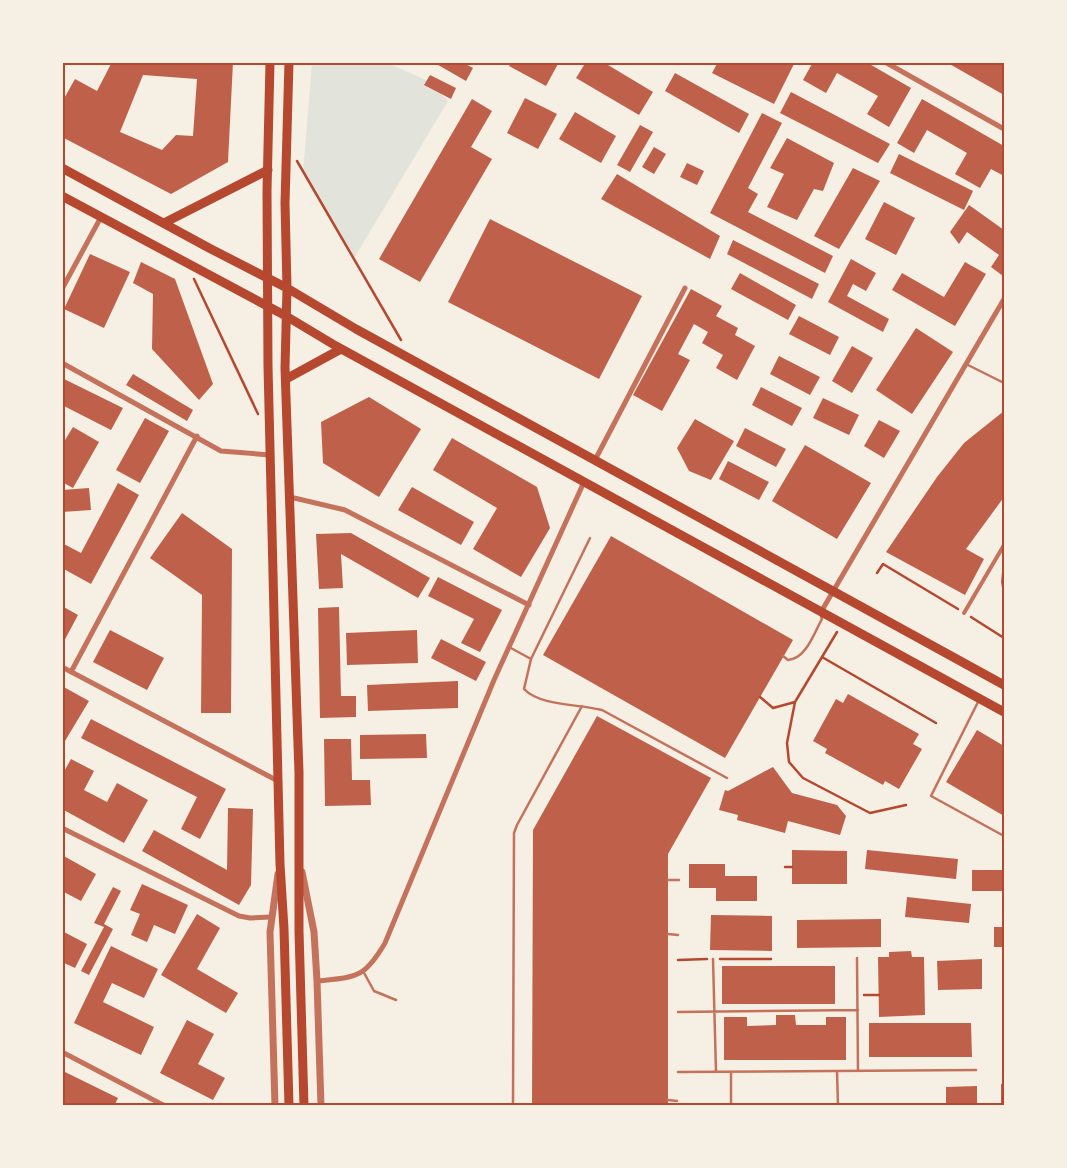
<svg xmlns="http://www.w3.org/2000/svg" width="1067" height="1168" viewBox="0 0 1067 1168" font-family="Overpass,sans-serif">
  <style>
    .green { fill: #e2e4dc }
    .building { fill: #bf614a; fill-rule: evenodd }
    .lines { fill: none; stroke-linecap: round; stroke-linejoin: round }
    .path { stroke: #b5482f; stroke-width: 2.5 }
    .service { stroke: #c5725c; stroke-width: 2.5 }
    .pedestrian { stroke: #c5725c; stroke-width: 4 }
    .minor { stroke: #c5725c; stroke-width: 5 }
    .tertiary { stroke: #c5725c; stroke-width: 7 }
    .primary { stroke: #b5482f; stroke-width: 9 }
    .neatline { fill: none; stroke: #b5482f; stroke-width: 2 }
  </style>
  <rect width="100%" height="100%" fill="#f6efe4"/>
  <path class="green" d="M312,63h76l40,18 20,20 -95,159 -50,-87z"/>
  <path class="building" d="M112,62h121l-5,100 -57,32 -109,-57v-35l13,-23 22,12zM143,75l54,4 -4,57 -17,-1 -14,15 -42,-18z
    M433,62h29l11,6 -7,13z
    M512,62h47l-13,24 -37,-20z
    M586,62h17l50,30 -14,23 -63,-37z
    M718,62h34l3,2v-2h40l-21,42 -62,-31z
    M813,62h53l45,26 -22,39 -22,-13 11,-18 -41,-23 -11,20 -23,-13z
    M946,62h58v33z
    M675,73l74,41 -10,19 -74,-42z
    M430,75l26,13 -5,11 -27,-14z
    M791,92l99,52 -12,19 -98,-50z
    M525,98l32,16 -19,35 -31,-16z
    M472,99l20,12 -21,36 21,12 -72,123 -41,-23z
    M922,99l82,47v30l-13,-7 -11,19 -25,-14 12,-21 -40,-23 -13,23 -17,-10z
    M575,112l41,24 -15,27 -42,-24z
    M762,113l20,10 -34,65 10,6 -10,18 85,44 -8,17 -115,-60z
    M640,125l13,7 -23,40 -13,-7z
    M787,138l47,25 -11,28 -9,-2 -17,31 -30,-13 17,-33 -14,-6z
    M654,147l12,7 -12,20 -12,-7z
    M899,154l74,37 -9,19 -74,-37z
    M687,163l17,8 -7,14 -17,-8z
    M853,168l27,13 -41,68 -25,-13z
    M617,174l103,62 -10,23 -109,-60z
    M884,202l31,16 -19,37 -31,-16z
    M969,205l35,25v43l-1,3 -12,-9 8,-12 -32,-23 -8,12 -9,-12z
    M490,219l152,77 -43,83 -151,-77z
    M733,240l86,44 -7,15 -85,-45z
    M90,254l40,18 -26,56 -40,-19z
    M851,259l25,14 -10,18 -13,-7 -6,12 42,23 -6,13 -55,-30z
    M141,262l34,17 38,105 -14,16 -47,-51 1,-55 -20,-11z
    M965,262l21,12 -31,52 -63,-36 10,-17 42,24z
    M740,273l56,32 -8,15 -57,-31z
    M691,289l31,17 -6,10 22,12 -3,7 20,11 -18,34 -21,-12 7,-13 -21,-12 6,-11 -14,-8 -16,30 12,6 -28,51 -29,-16z
    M799,316l40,21 -9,18 -41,-21z
    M916,328l37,24 -41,62 -36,-24z
    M852,346l21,12 -21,35 -20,-12z
    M779,356l41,21 -10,18 -40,-21z
    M133,374l60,36 -6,11 -61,-36z
    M62,378l61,30 -12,22 -49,-25z
    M761,387l41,21 -10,18 -40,-21z
    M369,397l52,32 -42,68 -56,-34 -2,-41z
    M823,398l36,17 -10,20 -36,-17z
    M1004,411v86l-38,52 18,10 -19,36 -79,-43 51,-75 27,-34z
    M145,418l24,13 -29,52 -24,-13z
    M695,419l39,22 -23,39 -22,-9 -12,-23z
    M879,420l21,11 -16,27 -20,-12z
    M73,427l26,15 -26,46 -11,-6v-37z
    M745,428l41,21 -10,18 -40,-21z
    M452,438l85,49 13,41 -29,49 -48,-28 24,-41 -64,-38z
    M805,445l66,38 -34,56 -65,-38z
    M728,461l41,21 -10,18 -40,-21z
    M118,483l21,12 -48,89 -29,-16v-25l19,10z
    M412,487l62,35 -13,23 -63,-35z
    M89,488l2,22 -29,2v-22z
    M182,513l50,36 -1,164h-30l1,-118 -52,-37z
    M351,533l79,45 -12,20 -77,-44 2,34 -24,1 -3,-55z
    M611,536l182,104 -68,118 -182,-103z
    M1003,561h1v40l-3,-19z
    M438,577l64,33 -22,42 -19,-9 13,-24 -46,-23z
    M62,606l16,9 -16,30z
    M339,607l2,89h15v21l-36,1 -2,-110z
    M110,630l54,28 -17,32 -54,-28z
    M417,630l1,33 -71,2 -1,-32z
    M441,639l45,23 -10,19 -45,-23z
    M458,681v27l-90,3 -1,-26z
    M62,686l27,15 -27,45 2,-37z
    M848,694l71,40 -6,10 9,5 -23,40 -14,-8 -2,4 -58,-32 2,-4 -14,-8 23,-42 7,4z
    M597,716l114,62 -43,76v252h-136l1,-276z
    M91,719l135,70 -26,50 -19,-10 16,-32 -116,-59z
    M977,730l27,16v70l-58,-34z
    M426,734l1,24 -67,1v-24z
    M324,739h27l1,41h18l1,25 -46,1z
    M71,759l23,12 -10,19 23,12 10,-19 31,17 -24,43 -62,-34v-34z
    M773,767l19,26 45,12 9,11 -6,19 -52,-14 -3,12 -48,-13 1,-5 -19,-5 6,-20 3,1z
    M228,808l25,1 -2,76 -12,20 -97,-54 12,-21 73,40z
    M792,850l55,1v33h-55z
    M867,850l91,9 -2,20 -91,-10z
    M62,855l34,19 -15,27 -19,-10z
    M689,864h36v12h32v25h-41v-13h-27z
    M972,870h32v21h-32z
    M142,884l46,21 -13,29 -21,-9 -7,17 -16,-7 9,-21 -10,-4z
    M113,887l8,4 -17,33 9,5 -24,46 -8,-4 23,-44 -10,-4z
    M907,897l64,7 -2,19 -64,-6z
    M197,914l23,14 -23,41 41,24 -12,20 -65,-38z
    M711,915l61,1v35l-62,-1z
    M881,919v28l-84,1v-28z
    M994,927h10v20h-10z
    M62,931l25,13 -12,24 -13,-6z
    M111,946l47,23 -14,29 -32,-15 -9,19 51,25 -13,28 -67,-32z
    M911,951l1,6h12l1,58 -46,2 -1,-60h11v-5z
    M982,959v30l-44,1 -1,-29z
    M722,966h113v38h-113z
    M776,1015h19l1,10h30v-8h20v43h-122v-43h23v9l29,-1z
    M187,1020l27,14 -16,30 27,14 -12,22 -53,-27z
    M869,1023h102l1,34h-103z
    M65,1072l53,26 -4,8h-52v-30z
    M1001,1084h3v22h-3z
    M977,1086v20h-31v-19z"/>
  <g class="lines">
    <path class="path" d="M297,161l104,179
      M194,279l64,135
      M877,573l6,-9 75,45
      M971,617l33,21
      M822,657l114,66
      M760,697l13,11 22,-6 42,-70
      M795,702l-8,41 2,19 14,16 67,35 36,-8
      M785,867h7
      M720,959h51
      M678,960l29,-1
      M864,995h15"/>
    <path class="service" d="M966,364l38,19
      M590,538l-59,121 -7,30c16,17 55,15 78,21l125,68
      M509,647l22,12
      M783,656l5,4c18,-1 26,-27 34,-41l-1,-3
      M979,700l-48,96 73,40
      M668,880h11
      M668,934l10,1
      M857,958l1,113
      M713,959l3,113
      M363,971l11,20 22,9
      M678,1012l180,-2
      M837,1071l1,35
      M678,1072l298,-2
      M731,1072v34
      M668,1100l9,1
      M513,1106l1,-273 3,-8 65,-119"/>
    <path class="pedestrian" d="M964,613l40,-68"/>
    <path class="minor" d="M885,62l119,67
      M62,289l39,-72
      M62,363l159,88 49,4
      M595,460l90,-172
      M290,497l55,13 184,95
      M821,612l183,-313
      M62,667l216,114
      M71,672l126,-236
      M62,828l177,88 11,2 21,-1
      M317,981c39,-4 47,-2 68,-38l109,-263 90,-198
      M62,1052l103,54"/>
    <path class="tertiary" d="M302,872l12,60 3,49 4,125
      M275,1106l-5,-174 8,-58"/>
    <path class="primary" d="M270,62l-3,129 1,175 12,498 4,65 5,177
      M289,62l-4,141 2,85 -2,80 14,405v158l5,175
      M62,168l147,80 78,40 69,41 648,356
      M62,196l224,120 50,30 668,366
      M164,223l104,-53
      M286,379l55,-30"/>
  </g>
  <rect width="1067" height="1168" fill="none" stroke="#f6efe4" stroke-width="128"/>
  <rect x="64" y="64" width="939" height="1040" class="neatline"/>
</svg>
